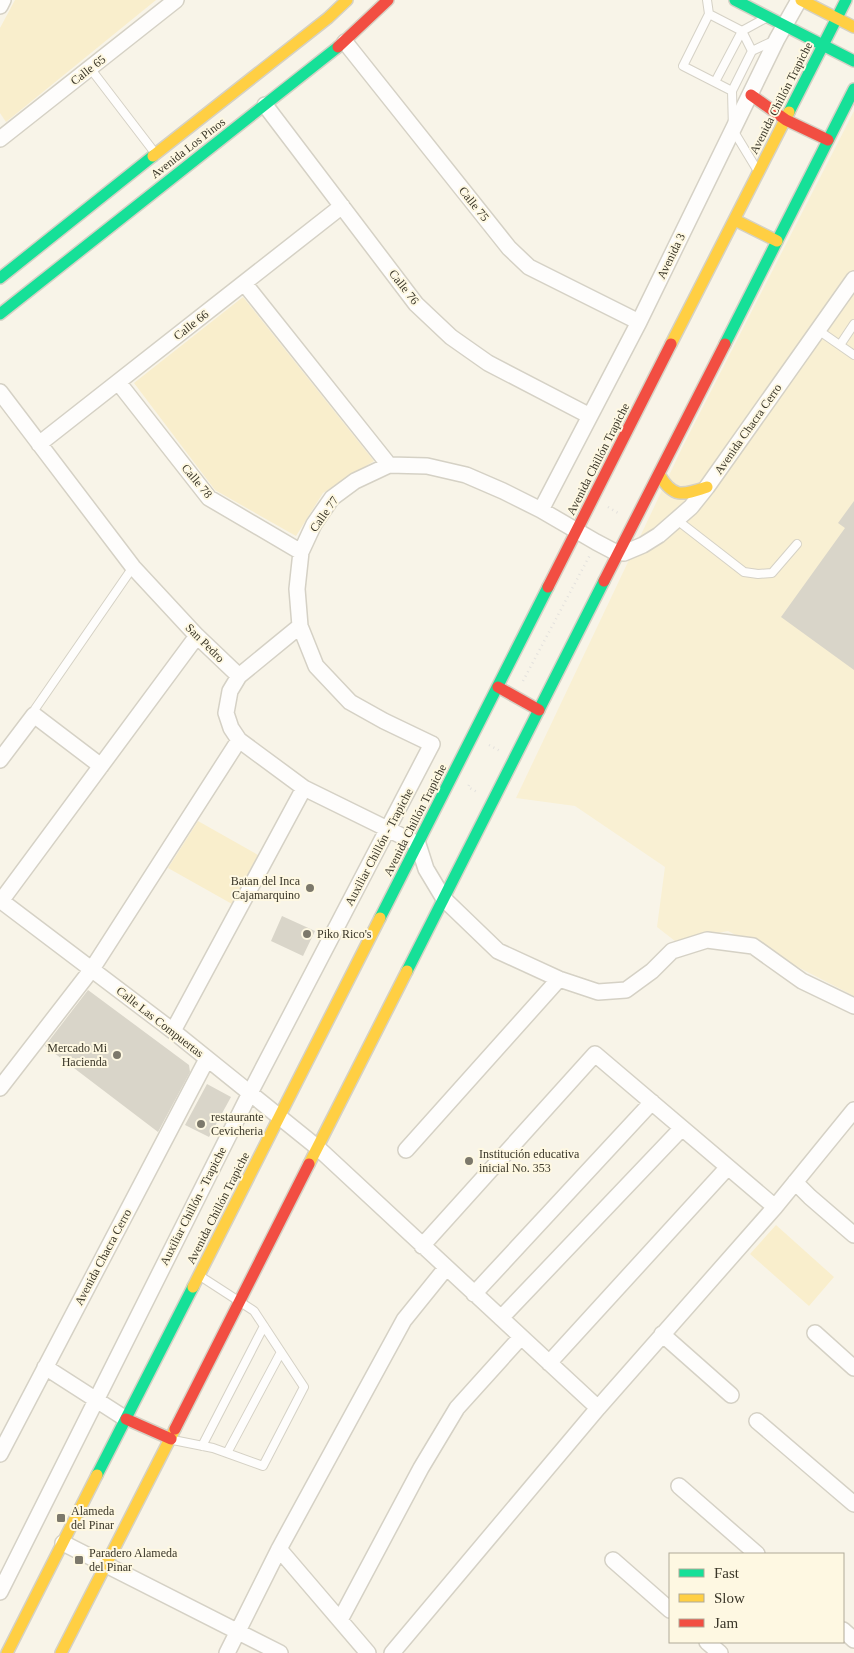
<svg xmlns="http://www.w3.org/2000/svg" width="854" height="1653" viewBox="0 0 854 1653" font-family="Georgia,serif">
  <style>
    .built { fill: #f9f0d3 }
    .green { fill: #f9eecc }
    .building { fill: #d9d5c9 }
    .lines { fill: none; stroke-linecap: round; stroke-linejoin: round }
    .lane-casing { stroke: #d5d1c5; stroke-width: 10 }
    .street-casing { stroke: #d5d1c5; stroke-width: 18 }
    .fast-casing { stroke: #d5d1c5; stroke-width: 14 }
    .slow-casing { stroke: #d5d1c5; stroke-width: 14 }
    .jam-casing { stroke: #d5d1c5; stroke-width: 14 }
    .path { stroke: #e3e1dd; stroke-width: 2.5; stroke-dasharray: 1 4; stroke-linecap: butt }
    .lane { stroke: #fefdfc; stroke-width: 8 }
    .street { stroke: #fefdfc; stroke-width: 15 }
    .fast { stroke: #16e098; stroke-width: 11 }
    .slow { stroke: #ffcf43; stroke-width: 11 }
    .jam { stroke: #f24e42; stroke-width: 11 }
    .poi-dot { fill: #7c786b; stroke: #fef8e2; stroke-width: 2 }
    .labels { text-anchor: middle; stroke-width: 4; stroke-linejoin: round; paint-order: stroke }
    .street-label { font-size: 12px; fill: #3a3628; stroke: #fef8e2 }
    .poi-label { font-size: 12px; fill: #3a3628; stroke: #fef8e2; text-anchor: start }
  </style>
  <rect width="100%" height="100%" fill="#f8f4e8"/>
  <path class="built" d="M854,111v885l-126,-65 -53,10 -18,-14 8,-60 -90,-61 -59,-8 167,-352z"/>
  <path class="green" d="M15,0h141l-150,122 -6,-9v-85z
    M243,297l131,164 -51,32 -27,43 -81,-46 -81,-107z
    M198,821l60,34 -26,49 -64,-36z
    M776,1225l58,52 -25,29 -59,-52z"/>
  <path class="building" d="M854,501v169l-73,-53 64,-89 -7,-5z
    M282,916l33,15 -12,25 -32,-15z
    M88,990l101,75 1,7 -32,60 -113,-86z
    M207,1084l24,13 -22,40 -24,-12z"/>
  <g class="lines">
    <defs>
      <path id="lane" d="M707,0l2,14 -26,52 49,25
        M709,14l33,17 10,20
        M90,68l65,85
        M715,82l27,-51 22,-12
        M756,168l-23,-38 -1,-39 20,-40 21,-10
        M818,330l36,25
        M840,345l14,-21
        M677,520l67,52 14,2 14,-1 25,-29
        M34,715l1,-6 98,-142
        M173,1440l40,8 50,18 41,-79 -50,-76 -54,-35
        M202,1446l62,-120
        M227,1453l54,-101"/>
      <path id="street" d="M0,6l3,-6
        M345,42l164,206 20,19 110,55
        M265,105l151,199 35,33 37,26 102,53
        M0,139l176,-139
        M244,283l145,182
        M118,382l91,116 92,54
        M0,392l133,175 64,69 42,40 -9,15 -4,22 5,15 8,12 65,48 114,56 8,25 18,30 54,52 61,28 39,13 28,-2 26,-19 20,-20 35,-11 46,6 49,35 52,25
        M39,444l303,-238
        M541,510l98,-188 138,-283 22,-39
        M239,676l61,-50
        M0,760l34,-45 67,51
        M0,900l173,131 145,117 280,260
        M1,901l196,-265
        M173,1031l131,-243
        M0,1088l92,-119 147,-229
        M406,1150l153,-171
        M795,1182l15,15 44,38
        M422,1246l173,-192 180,153
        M474,1294l178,-192
        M501,1318l181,-190
        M815,1333l39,35
        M662,1334l69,61
        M549,1363l179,-196
        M45,1367l81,52
        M757,1421l97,83
        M0,1454l207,-395
        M679,1486l78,68
        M63,1543l217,110
        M279,1549l89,104
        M613,1560l57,50
        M0,1592l250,-499 182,-349 -48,-23 -34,-19 -34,-36 -16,-40 -3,-37 4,-37 13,-28 18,-26 23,-17 34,-16 38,1 39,9 37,16 38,19 55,32 19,10 9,1 19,-8 16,-10 32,-28 16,-20 147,-208
        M340,1620l81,-152 36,-60 64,-71
        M843,1630l11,10
        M707,1642l13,11
        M227,1653l52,-104 125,-229 42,-52
        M392,1653l206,-245 177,-201 79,-97"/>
      <path id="fast" d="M735,0l119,61
        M789,112l57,-112
        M0,278l153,-122
        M0,314l338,-267
        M725,344l129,-255
        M380,918l168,-331
        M407,971l197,-390
        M97,1475l96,-188"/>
      <path id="slow" d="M801,0l53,27
        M153,156l175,-138 19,-18
        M735,220l42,21
        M671,344l118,-232
        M659,474c14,25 24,21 48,13
        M309,1164l98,-193
        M193,1287l187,-369
        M7,1653l90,-178
        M61,1653l114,-224"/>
      <path id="jam" d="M338,47l50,-47
        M751,95l35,25 42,20
        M604,581l121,-237
        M548,587l123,-243
        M498,687l41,23
        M126,1419l45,20
        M175,1429l134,-265"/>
    </defs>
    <use href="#lane" class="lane-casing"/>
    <use href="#street" class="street-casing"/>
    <use href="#fast" class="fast-casing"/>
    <use href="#slow" class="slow-casing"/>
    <use href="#jam" class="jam-casing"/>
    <path class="path" d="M608,507l10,6
      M523,681l68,-128
      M489,745l11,6
      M469,785l-1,2 9,5"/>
    <use href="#lane" class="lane"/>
    <use href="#street" class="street"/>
    <use href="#fast" class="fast"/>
    <use href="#slow" class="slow"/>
    <use href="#jam" class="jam"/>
  </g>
  <g class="poi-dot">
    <circle cx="310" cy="888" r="5"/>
    <circle cx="307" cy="934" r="5"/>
    <circle cx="117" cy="1055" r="5"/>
    <circle cx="201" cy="1124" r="5"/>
    <circle cx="469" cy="1161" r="5"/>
    <rect x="56" y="1513" width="10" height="10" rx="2.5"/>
    <rect x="74" y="1555" width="10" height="10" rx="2.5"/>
  </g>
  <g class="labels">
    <g class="street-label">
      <text transform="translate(88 70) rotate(-38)" y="4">Calle 65</text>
      <text transform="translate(781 98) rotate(-63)" y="4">Avenida Chillón Trapiche</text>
      <text transform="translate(188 148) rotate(-38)" y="4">Avenida Los Pinos</text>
      <text transform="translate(474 204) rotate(51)" y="4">Calle 75</text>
      <text transform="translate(671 256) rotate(-64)" y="4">Avenida 3</text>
      <text transform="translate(404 287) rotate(52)" y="4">Calle 76</text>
      <text transform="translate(191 325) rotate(-38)" y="4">Calle 66</text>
      <text transform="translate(748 429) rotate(-55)" y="4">Avenida Chacra Cerro</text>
      <text transform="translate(598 459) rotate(-63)" y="4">Avenida Chillón Trapiche</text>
      <text transform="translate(197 481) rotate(50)" y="4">Calle 78</text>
      <text transform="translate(324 514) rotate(-55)" y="4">Calle 77</text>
      <text transform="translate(205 643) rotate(45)" y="4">San Pedro</text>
      <text transform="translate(415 820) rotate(-63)" y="4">Avenida Chillón Trapiche</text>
      <text transform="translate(379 847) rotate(-62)" y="4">Auxiliar Chillón - Trapiche</text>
      <text transform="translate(160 1022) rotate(38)" y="4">Calle Las Compuertas</text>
      <text transform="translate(193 1206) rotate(-63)" y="4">Auxiliar Chillón - Trapiche</text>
      <text transform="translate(218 1208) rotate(-63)" y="4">Avenida Chillón Trapiche</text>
      <text transform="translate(103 1257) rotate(-62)" y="4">Avenida Chacra Cerro</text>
    </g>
    <g class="poi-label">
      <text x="300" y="885" text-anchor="end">Batan del Inca<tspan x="300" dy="14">Cajamarquino</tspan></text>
      <text x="317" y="938">Piko Rico's</text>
      <text x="107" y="1052" text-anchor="end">Mercado Mi<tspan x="107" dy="14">Hacienda</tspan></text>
      <text x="211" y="1121">restaurante<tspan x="211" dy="14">Cevicheria</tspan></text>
      <text x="479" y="1158">Institución educativa<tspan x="479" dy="14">inicial No. 353</tspan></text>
      <text x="71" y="1515">Alameda<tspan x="71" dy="14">del Pinar</tspan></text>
      <text x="89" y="1557">Paradero Alameda<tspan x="89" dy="14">del Pinar</tspan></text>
    </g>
  </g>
  <rect x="669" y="1553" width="175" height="90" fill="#fef8e2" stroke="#b0aa98"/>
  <rect x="679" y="1569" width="25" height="8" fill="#16e098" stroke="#b0aa98"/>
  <text x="714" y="1578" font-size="15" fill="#3a3628">Fast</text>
  <rect x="679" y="1594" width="25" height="8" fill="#ffcf43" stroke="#b0aa98"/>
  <text x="714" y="1603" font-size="15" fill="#3a3628">Slow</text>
  <rect x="679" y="1619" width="25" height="8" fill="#f24e42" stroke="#b0aa98"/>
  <text x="714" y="1628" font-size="15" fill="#3a3628">Jam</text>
</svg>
